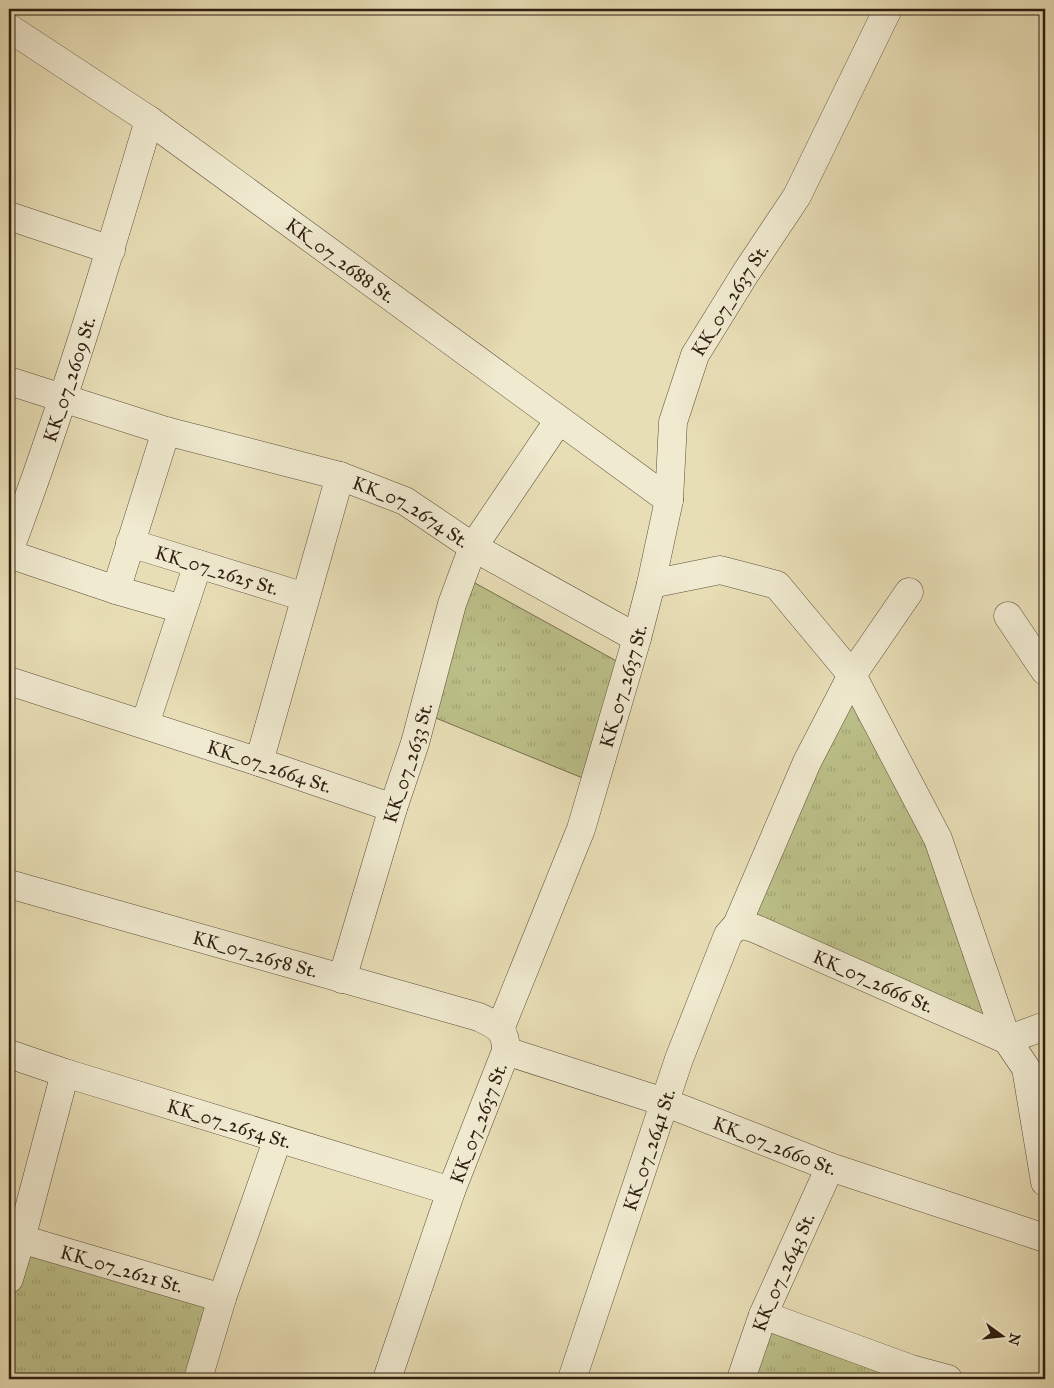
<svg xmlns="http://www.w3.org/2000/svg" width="1054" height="1388" viewBox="0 0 1054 1388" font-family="'IM FELL Great Primer',serif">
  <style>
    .park { fill: url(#park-tufts); stroke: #766f4d }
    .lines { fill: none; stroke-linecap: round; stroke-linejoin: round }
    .minor-casing { stroke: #5d4e3a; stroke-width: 29 }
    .tertiary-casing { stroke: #5d4e3a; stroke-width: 29 }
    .minor { stroke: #f0ead0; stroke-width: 28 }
    .tertiary { stroke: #f0ead0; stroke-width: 28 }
    .labels { text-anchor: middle; stroke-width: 4.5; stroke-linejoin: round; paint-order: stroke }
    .street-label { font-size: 19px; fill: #2f1e11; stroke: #f0ead0 }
  </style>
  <defs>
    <pattern id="park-tufts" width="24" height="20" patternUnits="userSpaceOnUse" patternTransform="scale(1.25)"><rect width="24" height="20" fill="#bcc089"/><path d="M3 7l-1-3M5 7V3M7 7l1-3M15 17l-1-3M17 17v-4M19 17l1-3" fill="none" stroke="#a2a575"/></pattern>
  </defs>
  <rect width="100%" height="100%" fill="#e8deb6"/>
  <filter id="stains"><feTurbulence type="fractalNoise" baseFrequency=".004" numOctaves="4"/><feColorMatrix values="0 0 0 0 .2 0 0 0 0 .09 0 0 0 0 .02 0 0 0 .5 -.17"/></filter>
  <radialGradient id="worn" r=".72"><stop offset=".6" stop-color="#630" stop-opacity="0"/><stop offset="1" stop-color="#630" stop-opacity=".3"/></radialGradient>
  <path class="park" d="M464,577l167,92 -41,112 -169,-69z
    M852,675l86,164 69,201 -270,-115z
    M21,1239l201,59 -24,81h-189v-100z
    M763,1315l145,64h-167z"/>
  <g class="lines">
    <defs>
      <g id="minor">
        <path id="s1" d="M9,28l140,92 520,380"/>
        <path d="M9,216l102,34"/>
        <path id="s2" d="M9,381l157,50 174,45 65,25 68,46 164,91"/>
        <path id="s3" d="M130,543l175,54"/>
        <path id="s4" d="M9,551c53,-141 97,-286 140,-431"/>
        <path d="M9,554l107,36 66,19"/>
        <path d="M651,584l69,-14 57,15 75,90 86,164 69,201 38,-14"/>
        <path d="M116,590l50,-159"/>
        <path d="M1008,616l37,55"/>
        <path id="s5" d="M9,681l250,81 134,46"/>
        <path d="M145,724l53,-160"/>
        <path d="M259,762l81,-286"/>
        <path id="s6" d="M737,925l10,1 9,3 251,111 19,28 19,114"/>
        <path id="s7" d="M342,979l51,-171 22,-65 37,-139 21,-57 86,-127"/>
        <path id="s8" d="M500,1029l81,-200 56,-191 14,-54 18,-84 4,-78 22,-67 50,-81 52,-78 91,-187"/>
        <path id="s9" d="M506,1051l158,51 166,65 215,71"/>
        <path id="s10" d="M9,1054l56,19 386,118"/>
        <path id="s11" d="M21,1239l201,59"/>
        <path d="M9,1279l12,-40 44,-166"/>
        <path d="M763,1315l148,54 37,10"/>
        <path d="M198,1379l24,-81 56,-160"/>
        <path id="s12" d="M572,1379l107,-320 49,-124 9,-10 70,-163 45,-87 57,-83"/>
        <path id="s13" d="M741,1379l22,-64 67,-148"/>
      </g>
      <g id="tertiary">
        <path id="s14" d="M9,884l470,133c18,9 27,12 27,34l-55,140 -64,188"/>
      </g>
    </defs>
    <use href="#minor" class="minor-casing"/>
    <use href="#tertiary" class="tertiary-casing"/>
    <use href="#minor" class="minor"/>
    <use href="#tertiary" class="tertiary"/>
  </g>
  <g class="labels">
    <g class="street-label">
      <text dy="7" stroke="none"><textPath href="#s1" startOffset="405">KK_07_2688 St.</textPath></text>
      <text dy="7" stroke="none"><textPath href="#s8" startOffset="770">KK_07_2637 St.</textPath></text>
      <text dy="7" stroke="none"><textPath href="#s4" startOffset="182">KK_07_2609 St.</textPath></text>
      <text dy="7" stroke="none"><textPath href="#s2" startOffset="424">KK_07_2674 St.</textPath></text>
      <text dy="7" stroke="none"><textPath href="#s3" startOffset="91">KK_07_2625 St.</textPath></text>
      <text dy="7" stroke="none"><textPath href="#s8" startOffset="365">KK_07_2637 St.</textPath></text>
      <text dy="7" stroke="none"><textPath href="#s7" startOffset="226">KK_07_2633 St.</textPath></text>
      <text dy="7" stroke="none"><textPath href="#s5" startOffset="274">KK_07_2664 St.</textPath></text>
      <text dy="7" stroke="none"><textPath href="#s14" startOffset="256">KK_07_2658 St.</textPath></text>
      <text dy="7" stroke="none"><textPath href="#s6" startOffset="148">KK_07_2666 St.</textPath></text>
      <text dy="7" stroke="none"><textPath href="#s10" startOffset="231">KK_07_2654 St.</textPath></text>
      <text transform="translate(478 1123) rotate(-69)" y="7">KK_07_2637 St.</text>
      <text dy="7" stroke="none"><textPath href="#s9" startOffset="285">KK_07_2660 St.</textPath></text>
      <text dy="7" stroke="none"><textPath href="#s12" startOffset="242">KK_07_2641 St.</textPath></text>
      <text dy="7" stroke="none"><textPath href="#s11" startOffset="105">KK_07_2621 St.</textPath></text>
      <text dy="7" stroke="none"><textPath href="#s13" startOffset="115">KK_07_2643 St.</textPath></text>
    </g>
  </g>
  <rect width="1054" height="1388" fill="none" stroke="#e8deb6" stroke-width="30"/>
  <rect x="10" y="10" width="1034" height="1368" fill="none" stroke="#2f1e11" stroke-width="2.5"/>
  <rect x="15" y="15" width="1024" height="1358" fill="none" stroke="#2f1e11"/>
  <g transform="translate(1002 1336) rotate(105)" stroke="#f0ead0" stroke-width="4" paint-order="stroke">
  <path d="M0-4L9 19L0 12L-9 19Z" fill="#2f1e11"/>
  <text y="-8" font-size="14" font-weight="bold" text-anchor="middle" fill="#2f1e11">N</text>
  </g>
  <rect width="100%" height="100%" filter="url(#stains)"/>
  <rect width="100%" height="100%" fill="url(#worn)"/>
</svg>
